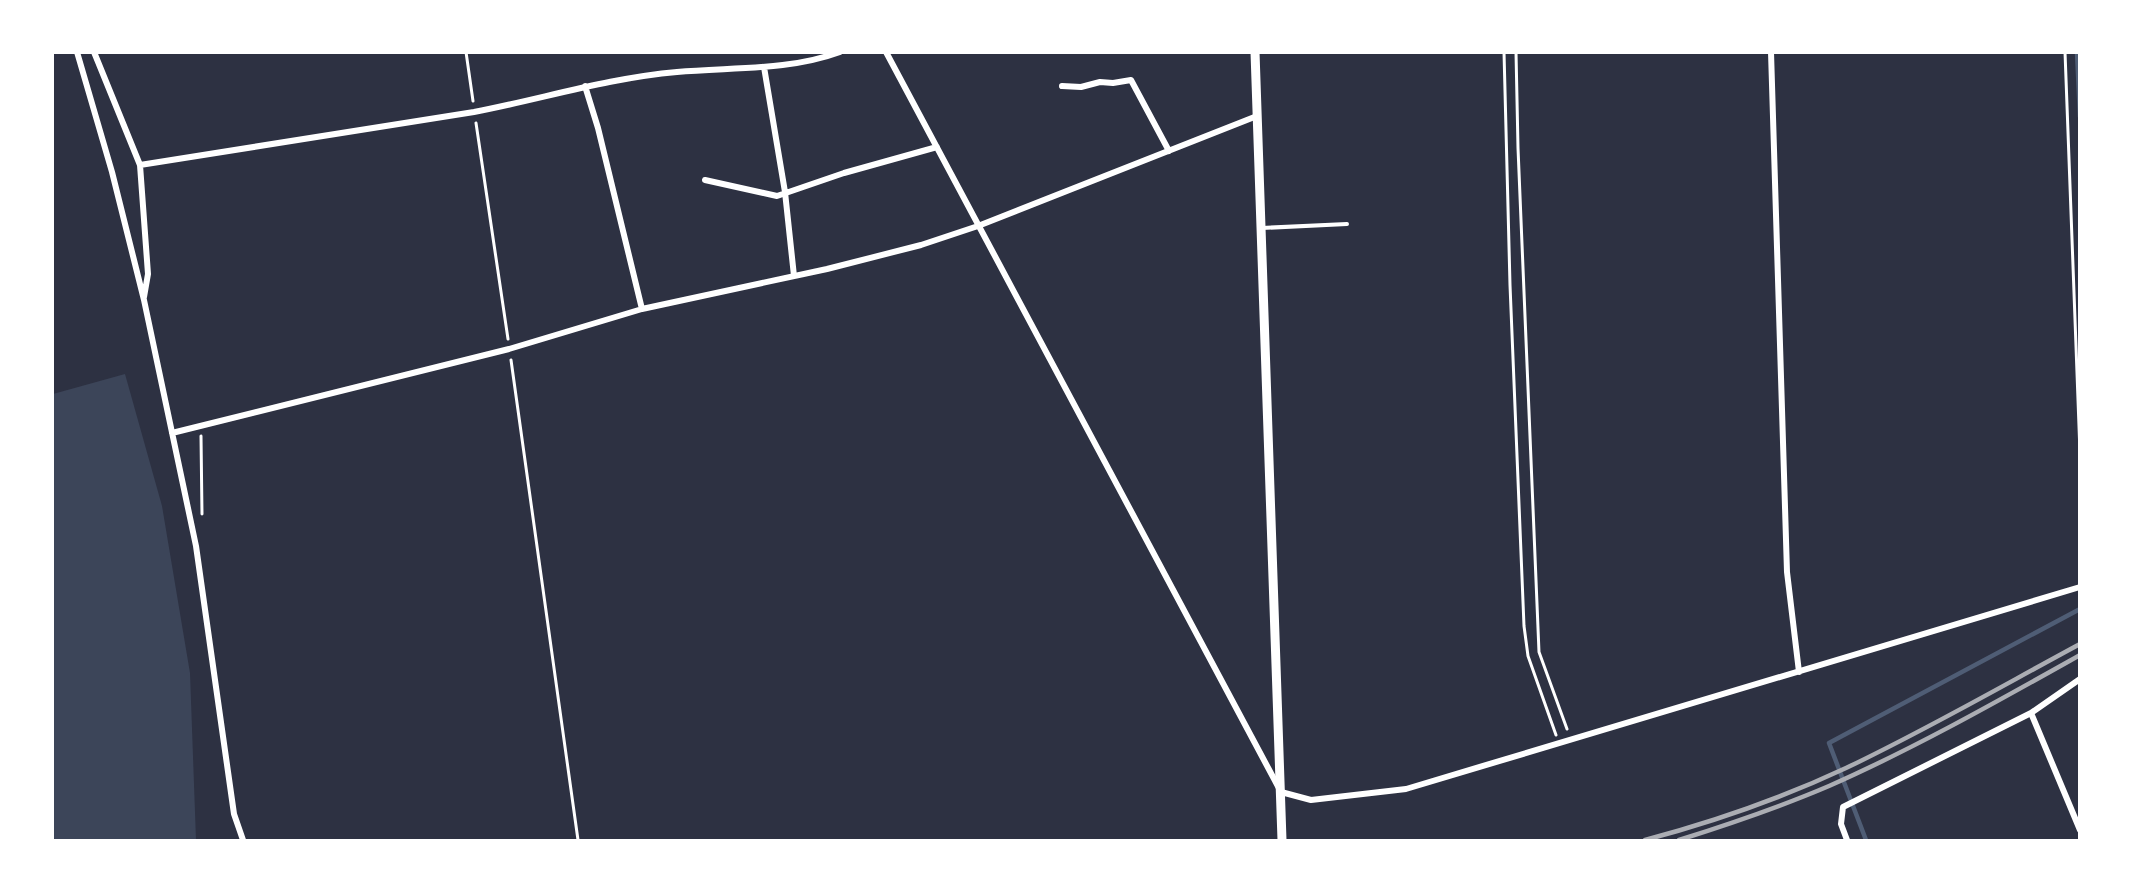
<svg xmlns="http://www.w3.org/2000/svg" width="2132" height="893" viewBox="0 0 2132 893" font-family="'Alegreya Sans',sans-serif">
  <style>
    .green { fill: #3c4559 }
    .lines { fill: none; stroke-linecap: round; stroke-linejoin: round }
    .stream { stroke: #4f5d75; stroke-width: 4.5 }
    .path { stroke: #fff; stroke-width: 3 }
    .service { stroke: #fff; stroke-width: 4 }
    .minor { stroke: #fff; stroke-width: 6 }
    .tertiary { stroke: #fff; stroke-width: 9 }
    .rail { stroke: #abadb3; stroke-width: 4.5 }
  </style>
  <rect width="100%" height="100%" fill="#2d3142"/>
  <path class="green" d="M125,374l37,132 28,167 6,167h-143v-446z"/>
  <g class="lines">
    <path class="stream" d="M2077,52l3,65
      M1866,840l-37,-97 251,-134"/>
    <path class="path" d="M466,52l7,49
      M1504,52l6,233 14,341 4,30 28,79
      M1516,52l2,96 21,504 28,77
      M2065,52l15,401
      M476,123l32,216
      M511,360l67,480
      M201,436l1,78"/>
    <path class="service" d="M1262,228l85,-4"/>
    <path class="minor" d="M77,52l35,120 32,128 52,246 38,268 9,26
      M94,52l46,113 8,109 -4,23
      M886,52l395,740 30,8 95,-11 674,-202
      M1771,52l16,520 12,100
      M764,67l21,125 9,84
      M585,86l13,42 44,181
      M1062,86l19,1 19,-5 13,1 18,-3 38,71
      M140,165l334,-53c68,-13 134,-34 203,-40 55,-5 111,-1 163,-20
      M705,180l72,16 67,-23 93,-26
      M172,433l337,-84 133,-40 185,-40 94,-24 57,-19 279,-110
      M2031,713l49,117
      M1847,840l-6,-16 2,-17 188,-94 49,-34"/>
    <path class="tertiary" d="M1255,52l27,788"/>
    <path class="rail" d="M1645,840c68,-18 137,-42 201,-72 80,-38 156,-82 234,-124
      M1679,840c51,-16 101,-33 150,-54 86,-38 169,-85 251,-131"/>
  </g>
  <rect width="2132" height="893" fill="none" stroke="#ffffff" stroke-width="108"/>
</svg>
